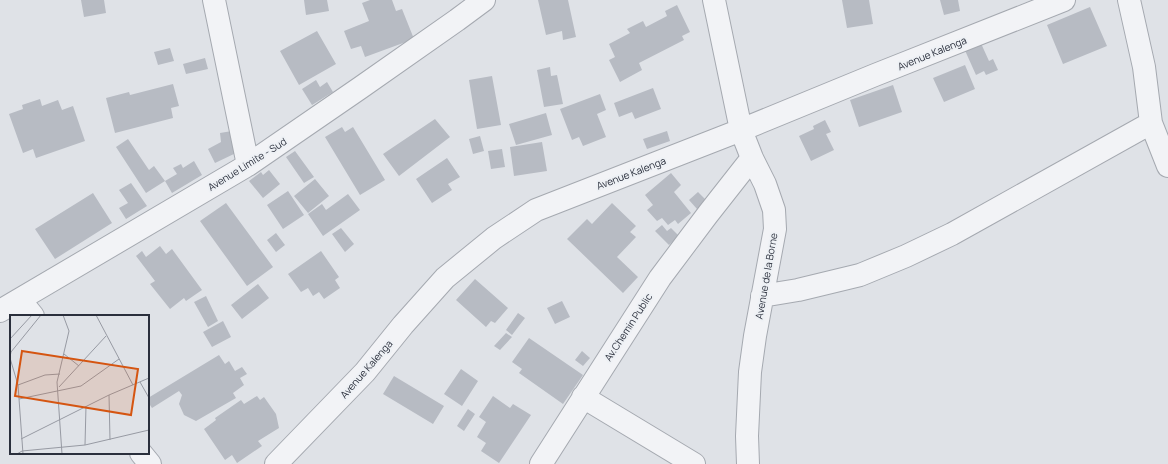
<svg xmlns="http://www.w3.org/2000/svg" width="1168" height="464" viewBox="0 0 1168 464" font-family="Manrope,sans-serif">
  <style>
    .building { fill: #b7bbc3 }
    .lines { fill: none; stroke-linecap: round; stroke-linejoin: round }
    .minor-casing { stroke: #a5a9b0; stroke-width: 24 }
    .minor { stroke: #f2f3f6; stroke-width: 22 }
    .labels { text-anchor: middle; stroke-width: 4; stroke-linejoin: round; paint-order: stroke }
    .street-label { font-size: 10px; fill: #2a2f3c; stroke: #eef1f5 }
    .inset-road { fill: none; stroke: #979aa3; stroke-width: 1 }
    .view { fill: #d55511; fill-opacity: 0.15; stroke: #d55511; stroke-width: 2 }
    .inset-edge { fill: none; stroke: #2a2f3c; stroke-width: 2 }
  </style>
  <rect width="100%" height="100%" fill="#dfe2e7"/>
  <path class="building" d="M81,0h23l2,13 -22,4z
    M304,0h23l2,11 -23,4z
    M370,0h22l4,11 6,-2 12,30 -49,18 -4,-11 -10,3 -7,-18 25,-10 -7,-18z
    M538,0h30l8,37 -13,3 -1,-9 -16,4z
    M842,0h27l4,24 -26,4z
    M940,0h18l2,11 -16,4z
    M677,5l13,27 -8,4 2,4 -45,23 3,7 -22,12 -11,-22 6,-3 -6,-13 21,-11 -3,-4 16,-8 3,6 21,-11 -2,-5z
    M1090,7l17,39 -44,18 -16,-39z
    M317,31l19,33 -37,21 -19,-34z
    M979,39l10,22 4,-2 5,11 -12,5 -2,-4 -8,4 -13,-29z
    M170,48l4,13 -16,4 -4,-13z
    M205,58l3,11 -22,5 -3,-10z
    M965,65l10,24 -31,13 -11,-24z
    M550,67l1,9 6,-1 6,29 -19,3 -7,-37z
    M492,76l9,49 -24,4 -8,-49z
    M316,80l4,7 7,-5 6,10 -21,13 -10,-16z
    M173,84l6,22 -8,2 2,10 -58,15 -9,-35 23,-6 1,3z
    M893,85l9,27 -43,15 -9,-27z
    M653,88l8,21 -26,10 -3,-7 -13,5 -5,-14z
    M600,94l6,16 -9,4 9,23 -23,9 -4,-9 -7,3 -12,-31z
    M40,99l2,7 16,-6 4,10 11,-4 12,35 -49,17 -3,-9 -10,4 -14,-39 14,-5 -1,-4z
    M546,113l6,22 -36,10 -7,-21z
    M435,119l15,18 -51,39 -16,-22z
    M825,120l6,12 -5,2 8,16 -23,11 -12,-25 15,-7 -1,-3z
    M342,127l3,5 8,-5 32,53 -25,15 -35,-58z
    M232,131l4,22 -21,10 -7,-14 13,-7 -1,-9z
    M667,131l3,10 -23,8 -4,-10z
    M480,136l4,15 -11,3 -4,-15z
    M128,139l21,31 5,-4 11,15 -19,12 -30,-46z
    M542,142l5,29 -33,5 -4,-29z
    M502,149l3,18 -14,2 -3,-18z
    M295,151l19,26 -10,6 -18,-26z
    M447,158l13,19 -12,7 4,6 -20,13 -16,-24z
    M194,161l8,14 -30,18 -7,-12 12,-7 -4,-6 8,-4 2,4z
    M269,170l11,14 -17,14 -14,-17 12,-9 2,3z
    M671,173l10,12 -7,7 17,21 -13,11 -3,-4 -7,5 -6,-7 -5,3 -10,-11 6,-5 -8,-10z
    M315,179l14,17 -21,17 -14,-17z
    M131,183l16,23 -21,13 -7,-11 9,-5 -9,-13z
    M288,191l16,24 -21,14 -16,-24z
    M698,192l9,9 -10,8 -8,-9z
    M93,193l19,30 -57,36 -20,-30z
    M348,194l12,16 -37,26 -15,-22 14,-10 4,6z
    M226,203l47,64 -26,19 -47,-65z
    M612,203l24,23 -6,6 6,5 -19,20 21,20 -15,16 -56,-54 20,-20 5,5z
    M662,225l5,6 4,-3 8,8 -10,9 -14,-14z
    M341,228l13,16 -9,8 -13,-18z
    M276,233l9,12 -9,7 -9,-12z
    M160,246l6,8 6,-5 30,41 -16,11 -2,-3 -14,11 -20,-25 5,-3 -19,-25 6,-5 4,6z
    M321,251l18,26 -4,3 5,8 -16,11 -5,-7 -6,4 -5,-8 -7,4 -13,-18z
    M475,279l33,29 -13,15 -4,-2 -5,6 -30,-27z
    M258,284l11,14 -27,21 -11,-14z
    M206,296l12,25 -10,6 -14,-25z
    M562,301l8,16 -15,7 -8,-16z
    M518,313l7,5 -13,17 -6,-5z
    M223,321l8,16 -19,10 -9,-15z
    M506,333l6,4 -12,13 -6,-4z
    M529,338l54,37 -20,29 -44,-31 3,-4 -10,-7z
    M582,351l8,7 -7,8 -8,-6z
    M219,355l6,9 4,-3 6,10 7,-4 5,7 -7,4 4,7 -11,8 3,5 -40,23 -12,-6 -5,-11 3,-9 -3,-4 -27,17 -4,-6v-4z
    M461,369l17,12 -16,25 -18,-12z
    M394,376l50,30 -11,18 -50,-30z
    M257,396l3,4 4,-3 12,17 3,14 -21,13 4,5 -25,17 -5,-8 -7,5 -21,-31 12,-9 -1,-2 26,-18 3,4z
    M493,396l17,12 3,-4 18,11 -32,48 -18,-12 5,-8 -9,-6 9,-15 -7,-5z
    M468,409l7,5 -11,17 -7,-5z"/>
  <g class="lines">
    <defs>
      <path id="minor" d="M214,0l34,165
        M714,0l27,130 11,28 13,26 9,26 1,19 -20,107 -5,36 -3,64 1,28
        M1129,0l15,67 7,56 17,43
        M762,296l36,-6 62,-15 46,-19 46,-22 199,-111
        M20,300l13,16
        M0,311l248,-146 112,-77 97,-68 27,-20
        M583,397l111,67
        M141,453l9,11
        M276,464l89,-92 38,-47 42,-47 49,-40 42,-28 205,-80 134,-55 189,-75
        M541,464l119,-186 48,-64 44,-56"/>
    </defs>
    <use href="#minor" class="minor-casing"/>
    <use href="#minor" class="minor"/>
  </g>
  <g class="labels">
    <g class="street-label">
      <text transform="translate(932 53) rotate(-22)" y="4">Avenue Kalenga</text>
      <text transform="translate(247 164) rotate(-32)" y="4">Avenue Limite - Sud</text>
      <text transform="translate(631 173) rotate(-21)" y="4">Avenue Kalenga</text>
      <text transform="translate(766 276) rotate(-80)" y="4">Avenue de la Borne</text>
      <text transform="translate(628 327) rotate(-57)" y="4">Av.Chemin Public</text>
      <text transform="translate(366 369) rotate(-49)" y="4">Avenue Kalenga</text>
    </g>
  </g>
  <g transform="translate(10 315)">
    <rect width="139" height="139" fill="#dfe2e7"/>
    <path class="inset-road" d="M86,0l37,70M0,24l22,-24M54,39l15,12M0,42l1,-5 30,-37M0,43l8,27 5,69M130,67l9,16M8,70l27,-10 15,-1M49,72l47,-51M99,80l1,45M9,84l62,-13 38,-27M11,124l88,-44 40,-17M75,130l1,-39M7,139l5,-3 63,-6 64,-15M52,139l-5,-72 12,-51 -6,-16"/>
    <path class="view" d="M12,36l116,18 -7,46 -116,-19z"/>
    <rect width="139" height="139" class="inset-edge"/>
  </g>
</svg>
